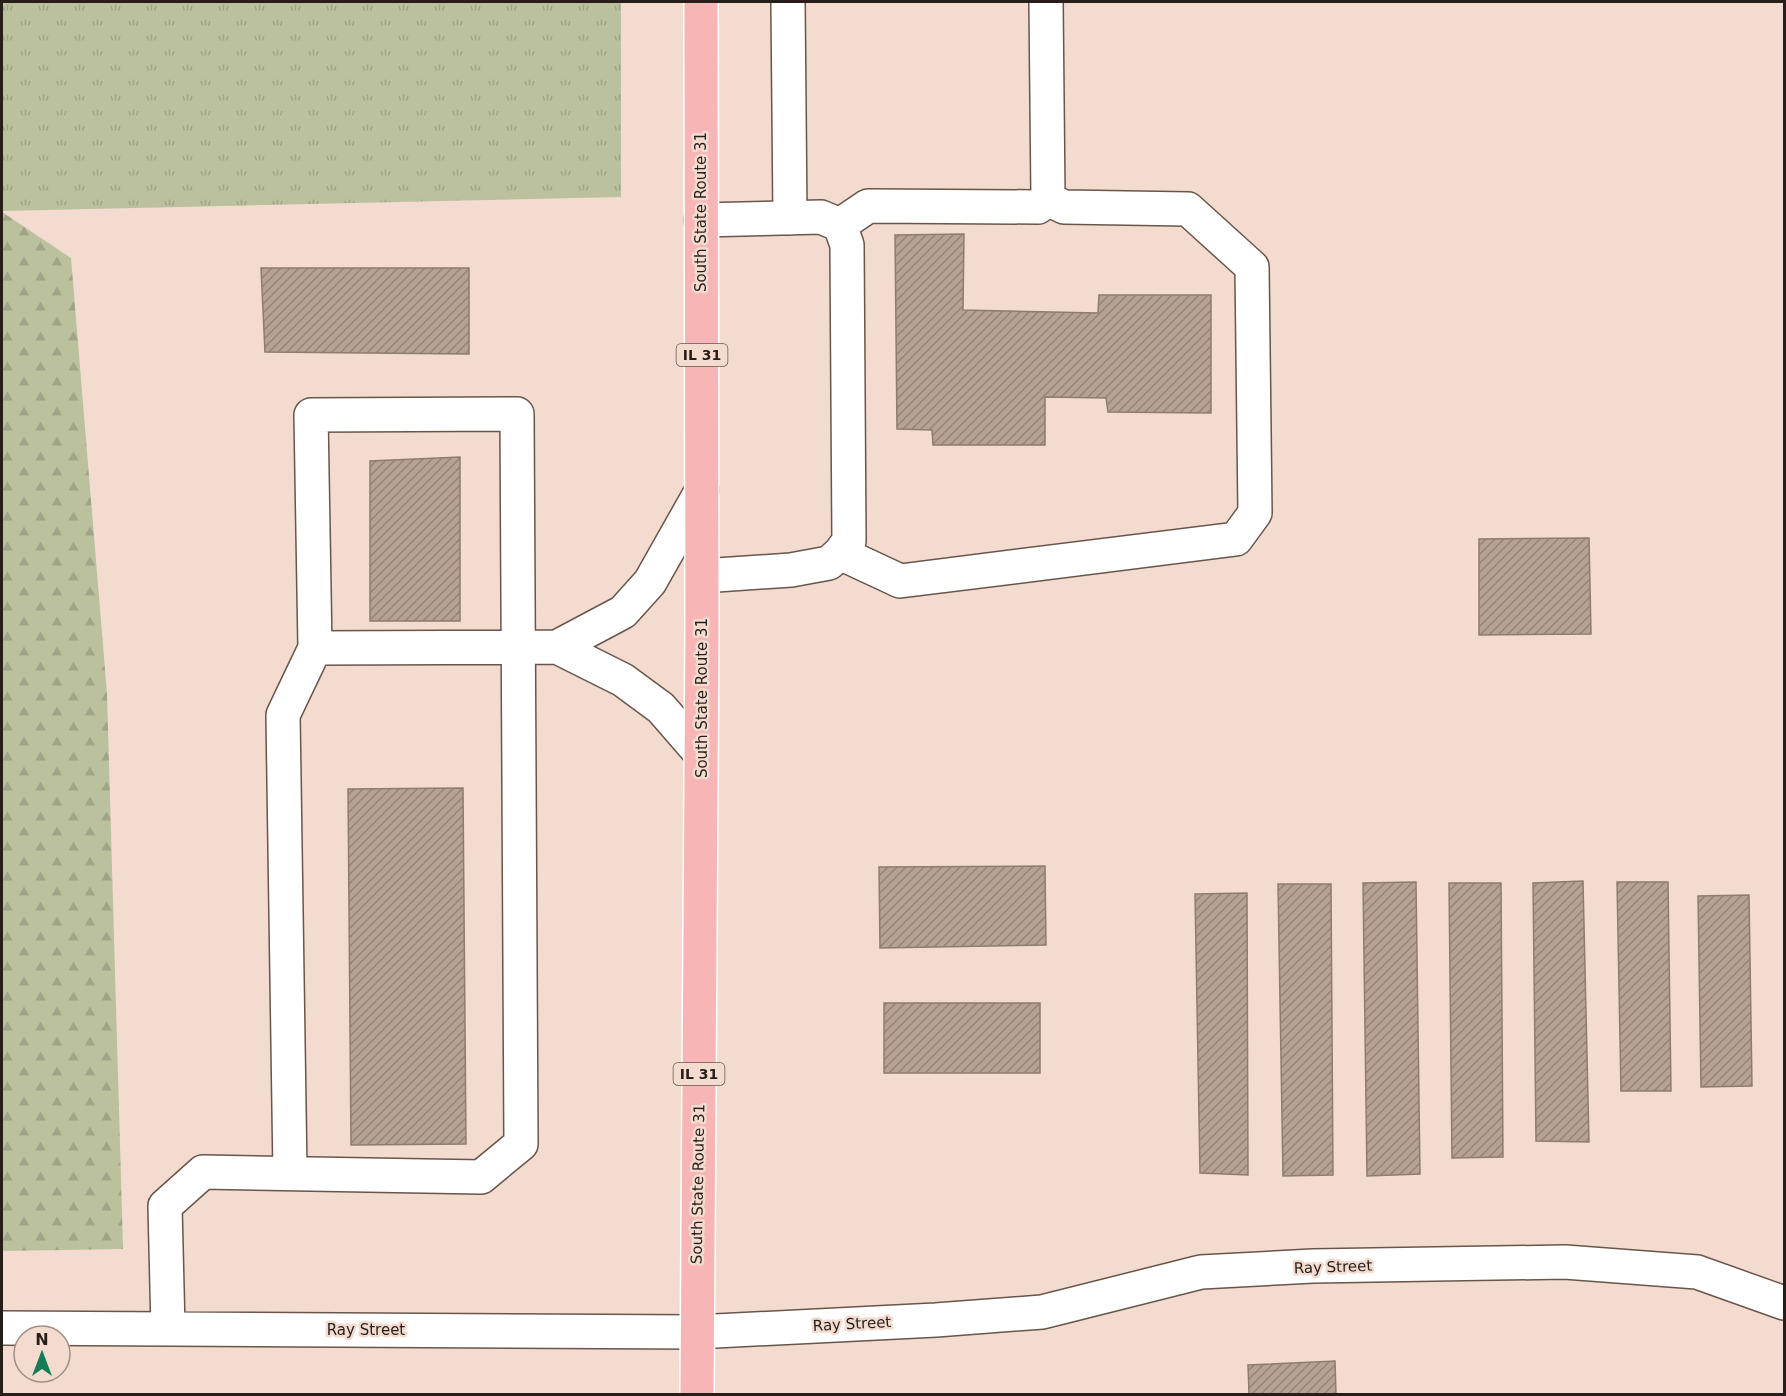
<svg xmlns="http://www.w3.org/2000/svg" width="1786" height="1396" viewBox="0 0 1786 1396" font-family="'DejaVu Sans',sans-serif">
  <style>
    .grass { fill: url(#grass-tufts) }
    .forest { fill: url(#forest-firs) }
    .building { fill: url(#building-hatch); stroke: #907b6f; stroke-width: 1.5 }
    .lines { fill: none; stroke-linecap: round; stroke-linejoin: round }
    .minor-casing { stroke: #69554a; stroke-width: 36 }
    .major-casing { stroke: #fff; stroke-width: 36 }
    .minor { stroke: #fff; stroke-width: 33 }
    .major { stroke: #f8b5b5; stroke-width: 33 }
    .labels { text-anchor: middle; stroke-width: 5; stroke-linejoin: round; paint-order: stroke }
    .shield { fill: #f3dbcf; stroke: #645750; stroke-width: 1.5 }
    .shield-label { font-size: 14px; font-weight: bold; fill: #271e19 }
    .street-label { font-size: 15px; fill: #271e19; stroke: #f3dbcf }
  </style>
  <defs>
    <pattern id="grass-tufts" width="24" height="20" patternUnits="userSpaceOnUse" patternTransform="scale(1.5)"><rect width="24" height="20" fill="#bbc19d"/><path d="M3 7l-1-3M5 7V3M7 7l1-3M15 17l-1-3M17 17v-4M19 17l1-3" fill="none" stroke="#a1a587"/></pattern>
    <pattern id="forest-firs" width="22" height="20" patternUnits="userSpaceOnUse" patternTransform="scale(1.5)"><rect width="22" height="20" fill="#bbc19d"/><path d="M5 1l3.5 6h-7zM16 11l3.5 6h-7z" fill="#a1a587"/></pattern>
    <pattern id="building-hatch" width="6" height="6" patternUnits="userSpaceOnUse" patternTransform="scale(1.5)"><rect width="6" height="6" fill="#b7a195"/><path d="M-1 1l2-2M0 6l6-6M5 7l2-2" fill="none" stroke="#958379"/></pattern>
  </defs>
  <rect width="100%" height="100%" fill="#f3dbcf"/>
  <path class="grass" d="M2,2h619v195l-619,14z"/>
  <path class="forest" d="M2,212l69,46 36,436 16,555 -121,2z"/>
  <path class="building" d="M964,234l-1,76 135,3 1,-18h112v118l-103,-1 -2,-14 -61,-1v48h-112l-1,-15 -35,-1 -2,-194z
    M261,268h208v86l-204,-2z
    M460,457v164h-90v-160z
    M1589,538l2,96 -112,1v-96z
    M463,788l3,356 -115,1 -3,-356z
    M1045,866l1,79 -166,3 -1,-81z
    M1583,881l6,261 -53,-1 -3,-258z
    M1416,882l4,292 -53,2 -4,-293z
    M1617,882h51l3,209h-50z
    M1449,883h52l2,274 -51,1z
    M1278,884h53l2,291 -50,1z
    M1247,893l1,282 -48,-2 -5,-279z
    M1749,895l3,191 -51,1 -3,-191z
    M884,1003h156v70h-156z
    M1335,1361l1,33h-87l-1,-29z"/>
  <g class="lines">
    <defs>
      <path id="minor" d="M788,2l2,216
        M701,220l120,-3 19,8 7,20 2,296 -9,12 -11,10 -38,7 -89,6
        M840,225l28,-19 170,1 10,-8 -2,-197
        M840,553l60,28 336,-42 19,-26 -3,-246 -64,-58 -124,-2 -16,-8
        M701,754l-40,-46 -38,-28 -66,-33 66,-35 27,-30 52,-92
        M290,1173l-7,-458 32,-67
        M2,1328l694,4 240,-12 106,-8 159,-40 112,-6 252,-4 132,10 87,31
        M168,1329l-3,-123 38,-34 278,5 40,-33 -4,-730 -206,1 4,233 242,-1"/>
      <path id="major" d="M697,1394l5,-766 -1,-626"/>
    </defs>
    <use href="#minor" class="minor-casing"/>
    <use href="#major" class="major-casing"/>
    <use href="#minor" class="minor"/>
    <use href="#major" class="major"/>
  </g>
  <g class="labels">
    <g class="shield">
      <rect x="676.5" y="344" width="51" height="22" rx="4.5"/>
      <rect x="673.5" y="1063" width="51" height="22" rx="4.5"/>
    </g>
    <g class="shield-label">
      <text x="702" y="360">IL 31</text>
      <text x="699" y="1079">IL 31</text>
    </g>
    <g class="street-label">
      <text transform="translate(701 212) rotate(-90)" y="5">South State Route 31</text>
      <text transform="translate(702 698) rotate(-90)" y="5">South State Route 31</text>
      <text transform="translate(698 1184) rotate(-89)" y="5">South State Route 31</text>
      <text transform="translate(1333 1267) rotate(-2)" y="5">Ray Street</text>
      <text transform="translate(852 1324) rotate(-3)" y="5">Ray Street</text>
      <text x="366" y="1335">Ray Street</text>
    </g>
  </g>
  <rect width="1786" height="1396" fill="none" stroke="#271e19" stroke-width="6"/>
  <g transform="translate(42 1354)"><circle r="28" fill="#f3dbcf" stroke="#a18f86" stroke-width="1.5"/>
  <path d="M0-4.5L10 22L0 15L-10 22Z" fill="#147c56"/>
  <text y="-9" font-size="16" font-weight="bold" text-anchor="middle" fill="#271e19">N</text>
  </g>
</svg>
